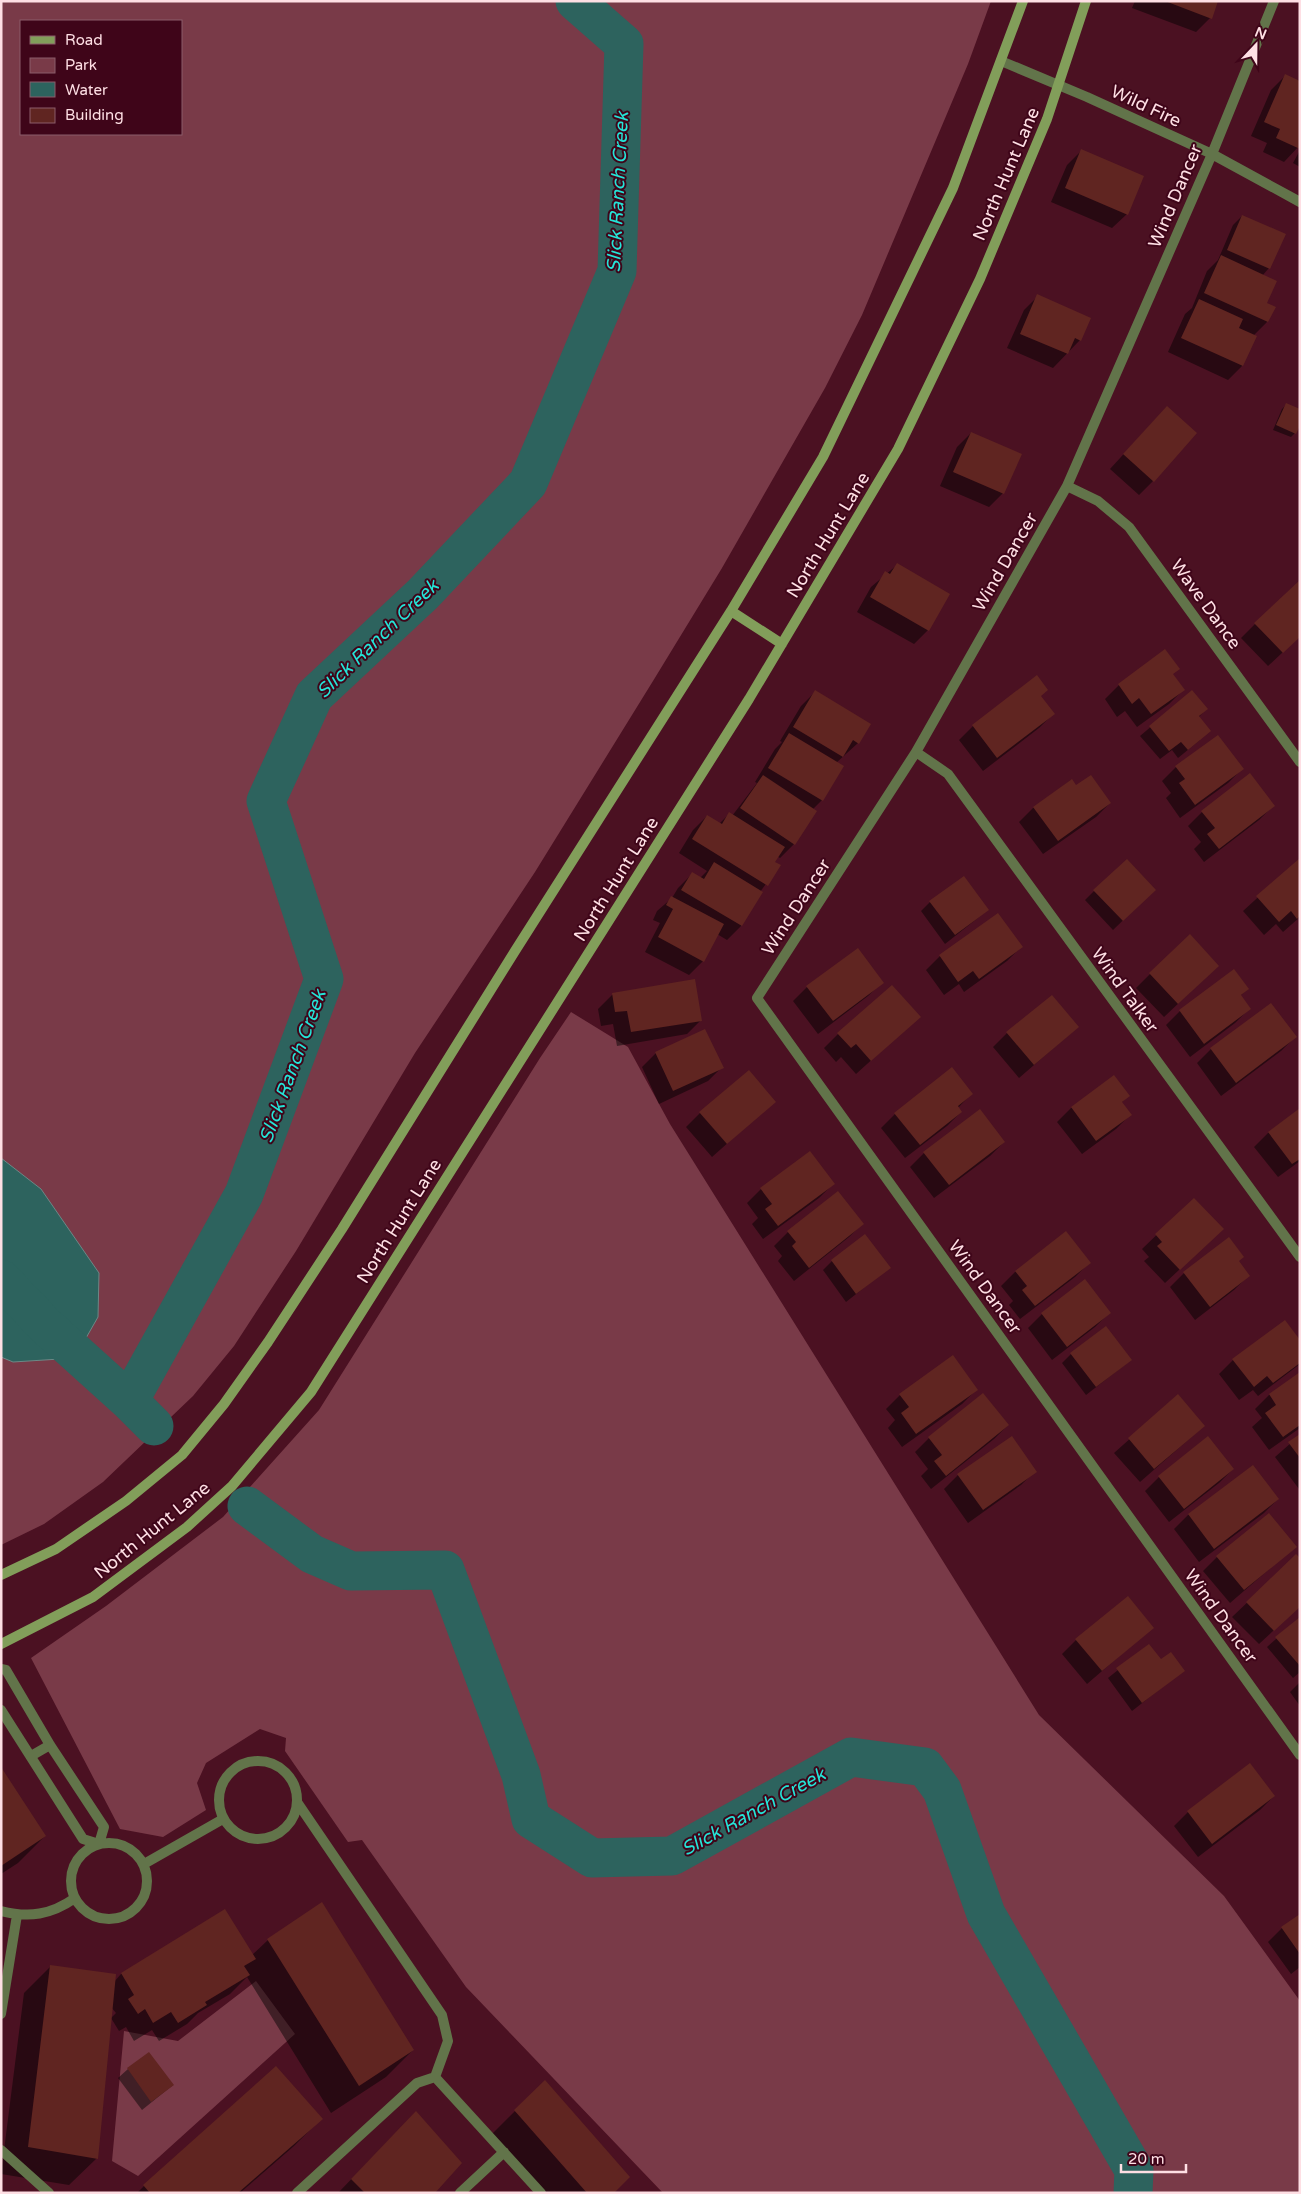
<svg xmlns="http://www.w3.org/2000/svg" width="1301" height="2194" viewBox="0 0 1301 2194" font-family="'Varela Round',sans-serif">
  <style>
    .green { fill: #793a48; fill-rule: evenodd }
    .water { fill: #2d635e; stroke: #6c8886 }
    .shadow { fill: #0007 }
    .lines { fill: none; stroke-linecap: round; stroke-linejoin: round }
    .river { stroke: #2d635e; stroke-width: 39 }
    .building { fill: #602521 }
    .service { stroke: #62744a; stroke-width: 10 }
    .minor { stroke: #62744a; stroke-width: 10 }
    .secondary { stroke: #829e5a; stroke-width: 10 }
    .labels { text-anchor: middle; stroke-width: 4; stroke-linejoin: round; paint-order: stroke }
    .street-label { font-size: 18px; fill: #fedfe4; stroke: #3f0519 }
    .water-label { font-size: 19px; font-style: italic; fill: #25e4d7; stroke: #3f0519 }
  </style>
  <rect width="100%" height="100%" fill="#4b1122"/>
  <path class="green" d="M1,1h990l-23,63 -106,251 -37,73 -103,180 -69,113 -118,191 -120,181 -119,198 -62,95 -41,50 -90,86 -59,42 -43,21zM21,21h160v113h-160z
    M571,1012l57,35 42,77 369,591 185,181 76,105v192h-637l-197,-206 -104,-147 -14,2 -63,-91 1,-13 -26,-9 -54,34 -9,20 9,27 -43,27 -43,-8 -89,-171 75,-52 117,-89 96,-107 221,-352z
    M256,1981l39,53 -157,142 -26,-15 12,-130 54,10z"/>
  <path class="water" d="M1,1158l40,31 58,84 -1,44 -16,28 -22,14 -47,3 -12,-5z"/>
  <path class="shadow" d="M1135,1h82l-7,17 -14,14 -64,-24z
    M1285,76l12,5 3,-2v66l-16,17 -21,-10 4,-9 -16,-7 20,-46z
    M1300,150v17l-7,-4z
    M1081,151l46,63 -15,14 -61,-26 16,-37z
    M1242,216l27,52 -7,8 3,28 9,4 -7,14 -14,14 -11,30 -14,14 -60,-28 17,-38 7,-6 15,-37 11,-11 15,-35z
    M1038,296l42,44 -27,28 -46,-20 17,-38z
    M1286,405l9,28 -4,4 -18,-7 9,-21z
    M1153,422v59l-14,14 -29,-26z
    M971,433l32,60 -14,14 -49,-21 17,-39z
    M897,565l31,65 -14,14 -57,-32 14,-25z
    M1255,624l45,12 -32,30 -27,-28z
    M1165,651l7,24 11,15 -14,14 -32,23 -12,-16 -8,6 -12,-18 14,-14z
    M1037,677l3,20 13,17 -14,14 -56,43 -24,-31 14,-14z
    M815,692l43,51 -22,20 -14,37 -9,9 -19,35 -14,14 -3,-2 -3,6 5,4 -19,26 -19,34 -14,14 -10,-6 -14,27 -14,14 -44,-23 15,-29 -7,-3 4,-9 15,-13 6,-10 14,-14 8,4 7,-7 -28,-18 14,-23 14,-14 12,8 10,-10 3,2 25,-33 -2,-1 20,-33 7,-7 -2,-1 21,-35z
    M1192,692l14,17 -7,8 1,23 -22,18 -6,-8 -12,9 -20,-23z
    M1176,767l66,2 -14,14 -48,35 -14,-20 5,-5 -9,-12z
    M1071,780l5,6 34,17 -14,14 -53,37 -24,-32 14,-14z
    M1273,806l-14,14 -55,42 -10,-13 7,-7 -13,-16 14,-14z
    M1300,859v58l-17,15 -7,-8 -12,11 -21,-24z
    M1094,891l51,8 -32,31 -28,-30z
    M930,902l58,8 -43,34 -24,-33z
    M998,915l23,32 -14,14 -43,31 -5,-8 -15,11 -18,-25 14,-14z
    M1218,966l-54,51 -28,-29 14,-14z
    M694,981l7,39 -14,14 -70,12 -4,-22 -12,2 -3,-17 14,-14z
    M882,982l-14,14 -50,38 -25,-33 14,-14z
    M1248,989l-8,7 9,13 -14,14 -45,34 -24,-32 14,-14z
    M1270,1005l25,32 -14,14 -60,45 -24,-33 14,-14z
    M919,1017l-63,57 -15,-17 -5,5 -12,-14 14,-14z
    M1078,1027l-59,51 -26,-31 14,-14z
    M656,1053l66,14 -14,14 -49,23 -17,-37z
    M1114,1077l14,19 -7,7 9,12 -14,14 -34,25 -25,-32 14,-14z
    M971,1094l-13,14 3,4 -14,14 -42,32 -24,-30 14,-14z
    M774,1102l-62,55 -26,-30 14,-14z
    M1300,1109v52l-22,16 -24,-30 14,-14z
    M1004,1142l-14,14 -56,42 -24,-31 14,-14z
    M833,1184l-14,14 -56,41 -11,-15 6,-6 -11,-15 14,-14z
    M1194,1199l14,44 -43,40 -21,-22 5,-4 -7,-8z
    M863,1223l-14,14 -55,44 -16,-20 4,-5 -8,-10 14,-14z
    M1066,1232l23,31 -14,14 -55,42 -11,-14 4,-4 -12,-15 14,-14z
    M832,1261l57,7 -43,34 -23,-32z
    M1238,1262l10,14 -14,14 -39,30 -25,-33 14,-14z
    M1085,1281l24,32 -14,14 -43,33 -24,-32 14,-14z
    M1300,1342v22l-42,32 -5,-6 -14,10 -20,-26 14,-14z
    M1071,1354l60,6 -45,35 -24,-32z
    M1300,1373v55l-31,22 -17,-23 10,-9 -7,-9 14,-14z
    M976,1390l-14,14 -60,43 -14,-19 7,-8 -9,-11 14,-14z
    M1178,1396l26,30 -64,56 -26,-29z
    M1008,1425l-14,14 -63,50 -10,-13 7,-7 -13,-17 14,-14z
    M1300,1435v54h-1l-24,-32z
    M1208,1438l25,31 -14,14 -50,39 -24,-31 14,-14z
    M1253,1467l25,32 -14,14 -65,49 -25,-33 14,-14z
    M1035,1471l-14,14 -53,38 -24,-34 14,-14z
    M1295,1547l-65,56 -27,-32 14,-14z
    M1296,1556l4,50 -41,38 -27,-27z
    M1300,1618v54l-7,6 -26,-31z
    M1152,1628l-65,56 -25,-30 14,-14z
    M1148,1646l12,15 23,10 -51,40 -24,-33z
    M1300,1682v24l-10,-14z
    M1250,1764l24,32 -14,14 -62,47 -24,-31 14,-14z
    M1,1769l44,67 -27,27 -17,11z
    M225,1911l27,44 16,-15 145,110 -27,27 -55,36 -84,-136 -17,17 -32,19 -11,11 -28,17 -7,-11 -18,11 -8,-14 -7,4 -8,-13 5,-5 -5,-6 -14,151 -28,27 -68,-11 23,-181 27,-27 63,16 7,-8z
    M1300,1915v52l-9,7 -23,-32 14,-14z
    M128,2069l45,16 -31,25 -24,-32z
    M515,2111l97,82h-76l-48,-55z
    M321,2119l-27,27 -54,47h-103l7,-7z
    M389,2140l44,53h-95z"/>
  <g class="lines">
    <path class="river" d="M1,1279l45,47 83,75
      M154,1426l-25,-25 115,-207 80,-215 -58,-178 48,-105 109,-102 105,-111 89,-212 7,-227 -49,-43
      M247,1506l65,48 39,17 94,-1 76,205 10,44 61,39 80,-2 179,-99 74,10 17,23 44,124 148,256 -1,23"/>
  </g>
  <path class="building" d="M1165,1h53l-6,18z
    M1285,74l15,7v68l-24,-11 4,-9 -16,-7z
    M1081,149l63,27 -16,39 -63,-27z
    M1242,215l44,19 -16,35 -43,-19z
    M1221,255l56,26 -10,22 9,4 -8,15 -64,-29z
    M1037,294l54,24 -10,23 -6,-3 -7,16 -48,-20z
    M1199,299l44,20 -4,9 18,8 -14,30 -62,-28z
    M1286,403l14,6v17l-4,8 -20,-9z
    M1167,406l30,27 -43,49 -31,-28z
    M971,432l51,22 -18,40 -51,-22z
    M897,563l53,31 -21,37 -59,-34 15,-26 5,3z
    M1300,580v57l-17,16 -29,-30z
    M1165,649l15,20 -7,5 12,16 -34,24 -12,-16 -7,6 -14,-20z
    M1037,675l11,15 -7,6 14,18 -58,44 -25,-33z
    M815,690l56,34 -12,20 -6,-4 -10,17 -50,-30z
    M1192,690l16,19 -9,7 12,15 -23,19 -7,-8 -12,9 -20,-25z
    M789,733l55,33 -21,35 -55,-33z
    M1218,735l26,34 -49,36 -16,-22 6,-4 -10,-13z
    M1250,773l25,33 -56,43 -12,-15 8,-6 -14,-17z
    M763,775l54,36 -22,34 -55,-37z
    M1091,775l20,28 -53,38 -25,-34 39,-28 4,6z
    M729,812l56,35 -10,15 6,3 -13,21 -76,-47 15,-24 15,9z
    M1300,858v58l-3,3 -6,-8 -12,11 -23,-26z
    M1127,859l29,31 -33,31 -30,-31z
    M714,862l49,30 -21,34 -61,-36 11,-18 12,7z
    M964,876l25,34 -34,25 -26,-34z
    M671,896l53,28 -20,38 -46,-25 15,-28 -7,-4z
    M998,913l25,34 -44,32 -6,-8 -15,11 -19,-27z
    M1190,934l29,32 -41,38 -29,-31z
    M858,948l26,35 -51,38 -27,-35z
    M1234,969l15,20 -8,6 10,14 -47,35 -25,-34z
    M695,979l7,42 -71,11 -4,-21 -12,1 -3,-19z
    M892,985l29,32 -50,44 -15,-17 -5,4 -14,-15z
    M1052,995l27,32 -45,38 -28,-33z
    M1271,1003l26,34 -61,46 -26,-35z
    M705,1029l19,39 -51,23 -18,-39z
    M952,1067l21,27 -15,12 4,6 -42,33 -26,-32z
    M749,1070l27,32 -49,42 -28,-32z
    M1114,1075l16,21 -8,6 10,13 -36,26 -25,-34z
    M1300,1108v51l-8,5 -24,-32z
    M980,1109l25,33 -56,43 -26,-33z
    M810,1151l25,33 -57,42 -13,-17 7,-5 -12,-16z
    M838,1191l26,33 -55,44 -17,-22 4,-4 -9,-11z
    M1194,1198l30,31 -44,41 -23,-24 5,-4 -7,-8z
    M1066,1231l25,32 -56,43 -13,-16 5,-4 -12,-15z
    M865,1234l26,34 -35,26 -25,-34z
    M1229,1237l15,20 -5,4 11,15 -40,31 -27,-35z
    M1085,1279l26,34 -44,34 -26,-34z
    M1285,1320l15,20v23l-27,20 -6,-7 -13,11 -22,-28z
    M1106,1326l26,34 -36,27 -26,-34z
    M953,1355l25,35 -62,44 -15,-21 8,-6 -10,-13z
    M1300,1372v53l-17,12 -18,-24 11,-8 -7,-11z
    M983,1393l26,32 -63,51 -12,-15 8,-6 -14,-18z
    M1178,1394l27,32 -51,43 -26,-31z
    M1300,1434v24l-12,-16z
    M1012,1436l25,36 -54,38 -26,-36z
    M1208,1436l26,33 -50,40 -26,-33z
    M1253,1465l26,34 -65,50 -26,-35z
    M1269,1513l28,34 -53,43 -28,-34z
    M1296,1554l4,4v49l-26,24 -28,-29z
    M1128,1596l26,32 -52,43 -27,-32z
    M1300,1617v49l-25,-29z
    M1149,1644l12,15 10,-7 14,19 -43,32 -26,-35z
    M1250,1763l25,33 -63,48 -25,-33z
    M1,1767l45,69 -45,30z
    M322,1902l92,148 -55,36 -92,-147z
    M225,1909l31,50 -12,7 6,9 -45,27 2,3 -29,18 -7,-11 -18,11 -8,-14 -7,5 -10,-15 6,-4 -13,-22z
    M1300,1914v40l-19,-27z
    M50,1965l66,9 -18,185 -70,-12z
    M149,2052l25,33 -23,17 -24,-34z
    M276,2066l47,53 -85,74h-88l-7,-8z
    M545,2080l85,97 -16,16h-27l-73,-83z
    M416,2111l46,52 -27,30h-70l-14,-14z"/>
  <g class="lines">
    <path class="service" d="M1,1669l5,1 44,75 54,82 -5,17 -16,-5 -82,-129
      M31,1756l19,-11
      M219 1800a39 39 0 1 1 78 0a39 39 0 1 1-78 0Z
      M297,1802l145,213 6,26 -13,36
      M71 1881a38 38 0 1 1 76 0a38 38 0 1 1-76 0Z
      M144,1864l79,-45
      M1,1911c28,7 50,4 74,-13
      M1,2014l16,-99
      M1,2150l48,43
      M297,2193l120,-110 18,-6 106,116
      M460,2193l44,-41"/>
    <path class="minor" d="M1274,1l-62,153 -145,332 -151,266 -159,246 543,757
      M1001,61l86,36 125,57 88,48
      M1067,486l31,15 31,26 171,235
      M916,752l32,22 352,483"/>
    <path class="secondary" d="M731,611l51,33
      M1,1575l55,-26 70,-48 56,-46 42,-51 44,-62 74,-113 173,-278 216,-340 92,-154 130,-269 70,-187
      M1,1644l92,-47 94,-70 45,-41 79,-94 438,-693 149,-250 82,-170 67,-160 39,-118"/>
  </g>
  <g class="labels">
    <g class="street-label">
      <text transform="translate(1146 106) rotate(25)" y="6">Wild Fire</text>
      <text transform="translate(1006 174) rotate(-67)" y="6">North Hunt Lane</text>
      <text transform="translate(1175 196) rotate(-67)" y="6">Wind Dancer</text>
      <text transform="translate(828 535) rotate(-59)" y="6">North Hunt Lane</text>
      <text transform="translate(1005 562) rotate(-60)" y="6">Wind Dancer</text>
      <text transform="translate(1206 604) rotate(54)" y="6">Wave Dance</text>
      <text transform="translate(616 879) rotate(-58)" y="6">North Hunt Lane</text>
      <text transform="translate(796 907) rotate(-57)" y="6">Wind Dancer</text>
      <text transform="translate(1125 990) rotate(54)" y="6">Wind Talker</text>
      <text transform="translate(399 1221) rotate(-58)" y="6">North Hunt Lane</text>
      <text transform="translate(985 1287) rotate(54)" y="6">Wind Dancer</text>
      <text transform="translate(152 1530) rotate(-39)" y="6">North Hunt Lane</text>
      <text transform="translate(1221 1616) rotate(54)" y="6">Wind Dancer</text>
    </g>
    <g class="water-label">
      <text transform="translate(617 192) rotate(-87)" y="7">Slick Ranch Creek</text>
      <text transform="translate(377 638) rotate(-44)" y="7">Slick Ranch Creek</text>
      <text transform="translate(292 1066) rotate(-70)" y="7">Slick Ranch Creek</text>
      <text transform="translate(753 1811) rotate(-29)" y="7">Slick Ranch Creek</text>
    </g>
  </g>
  <rect width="1301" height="2194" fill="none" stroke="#fedfe4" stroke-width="5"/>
  <rect x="20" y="20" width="162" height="115" fill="#3f0519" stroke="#8b5c6a"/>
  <rect x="30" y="36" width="25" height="8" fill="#829e5a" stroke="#8b5c6a"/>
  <text x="65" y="45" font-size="15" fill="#fedfe4">Road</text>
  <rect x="30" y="58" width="25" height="15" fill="#793a48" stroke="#8b5c6a"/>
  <text x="65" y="70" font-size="15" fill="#fedfe4">Park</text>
  <rect x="30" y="82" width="25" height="15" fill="#2d635e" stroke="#8b5c6a"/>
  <text x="65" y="95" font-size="15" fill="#fedfe4">Water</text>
  <rect x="30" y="108" width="25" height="15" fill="#602521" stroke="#8b5c6a"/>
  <text x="65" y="120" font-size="15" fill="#fedfe4">Building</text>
  <g transform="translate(1256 45) rotate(22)" stroke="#3f0519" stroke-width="4" paint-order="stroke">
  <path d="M0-4L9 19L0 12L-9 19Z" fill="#fedfe4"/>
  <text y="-8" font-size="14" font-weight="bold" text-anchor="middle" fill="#fedfe4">N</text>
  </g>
  <path d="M1121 2164v8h65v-8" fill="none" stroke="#fedfe4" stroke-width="2.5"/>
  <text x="1128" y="2164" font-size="15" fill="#fedfe4" stroke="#3f0519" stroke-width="4" paint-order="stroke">20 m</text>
</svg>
